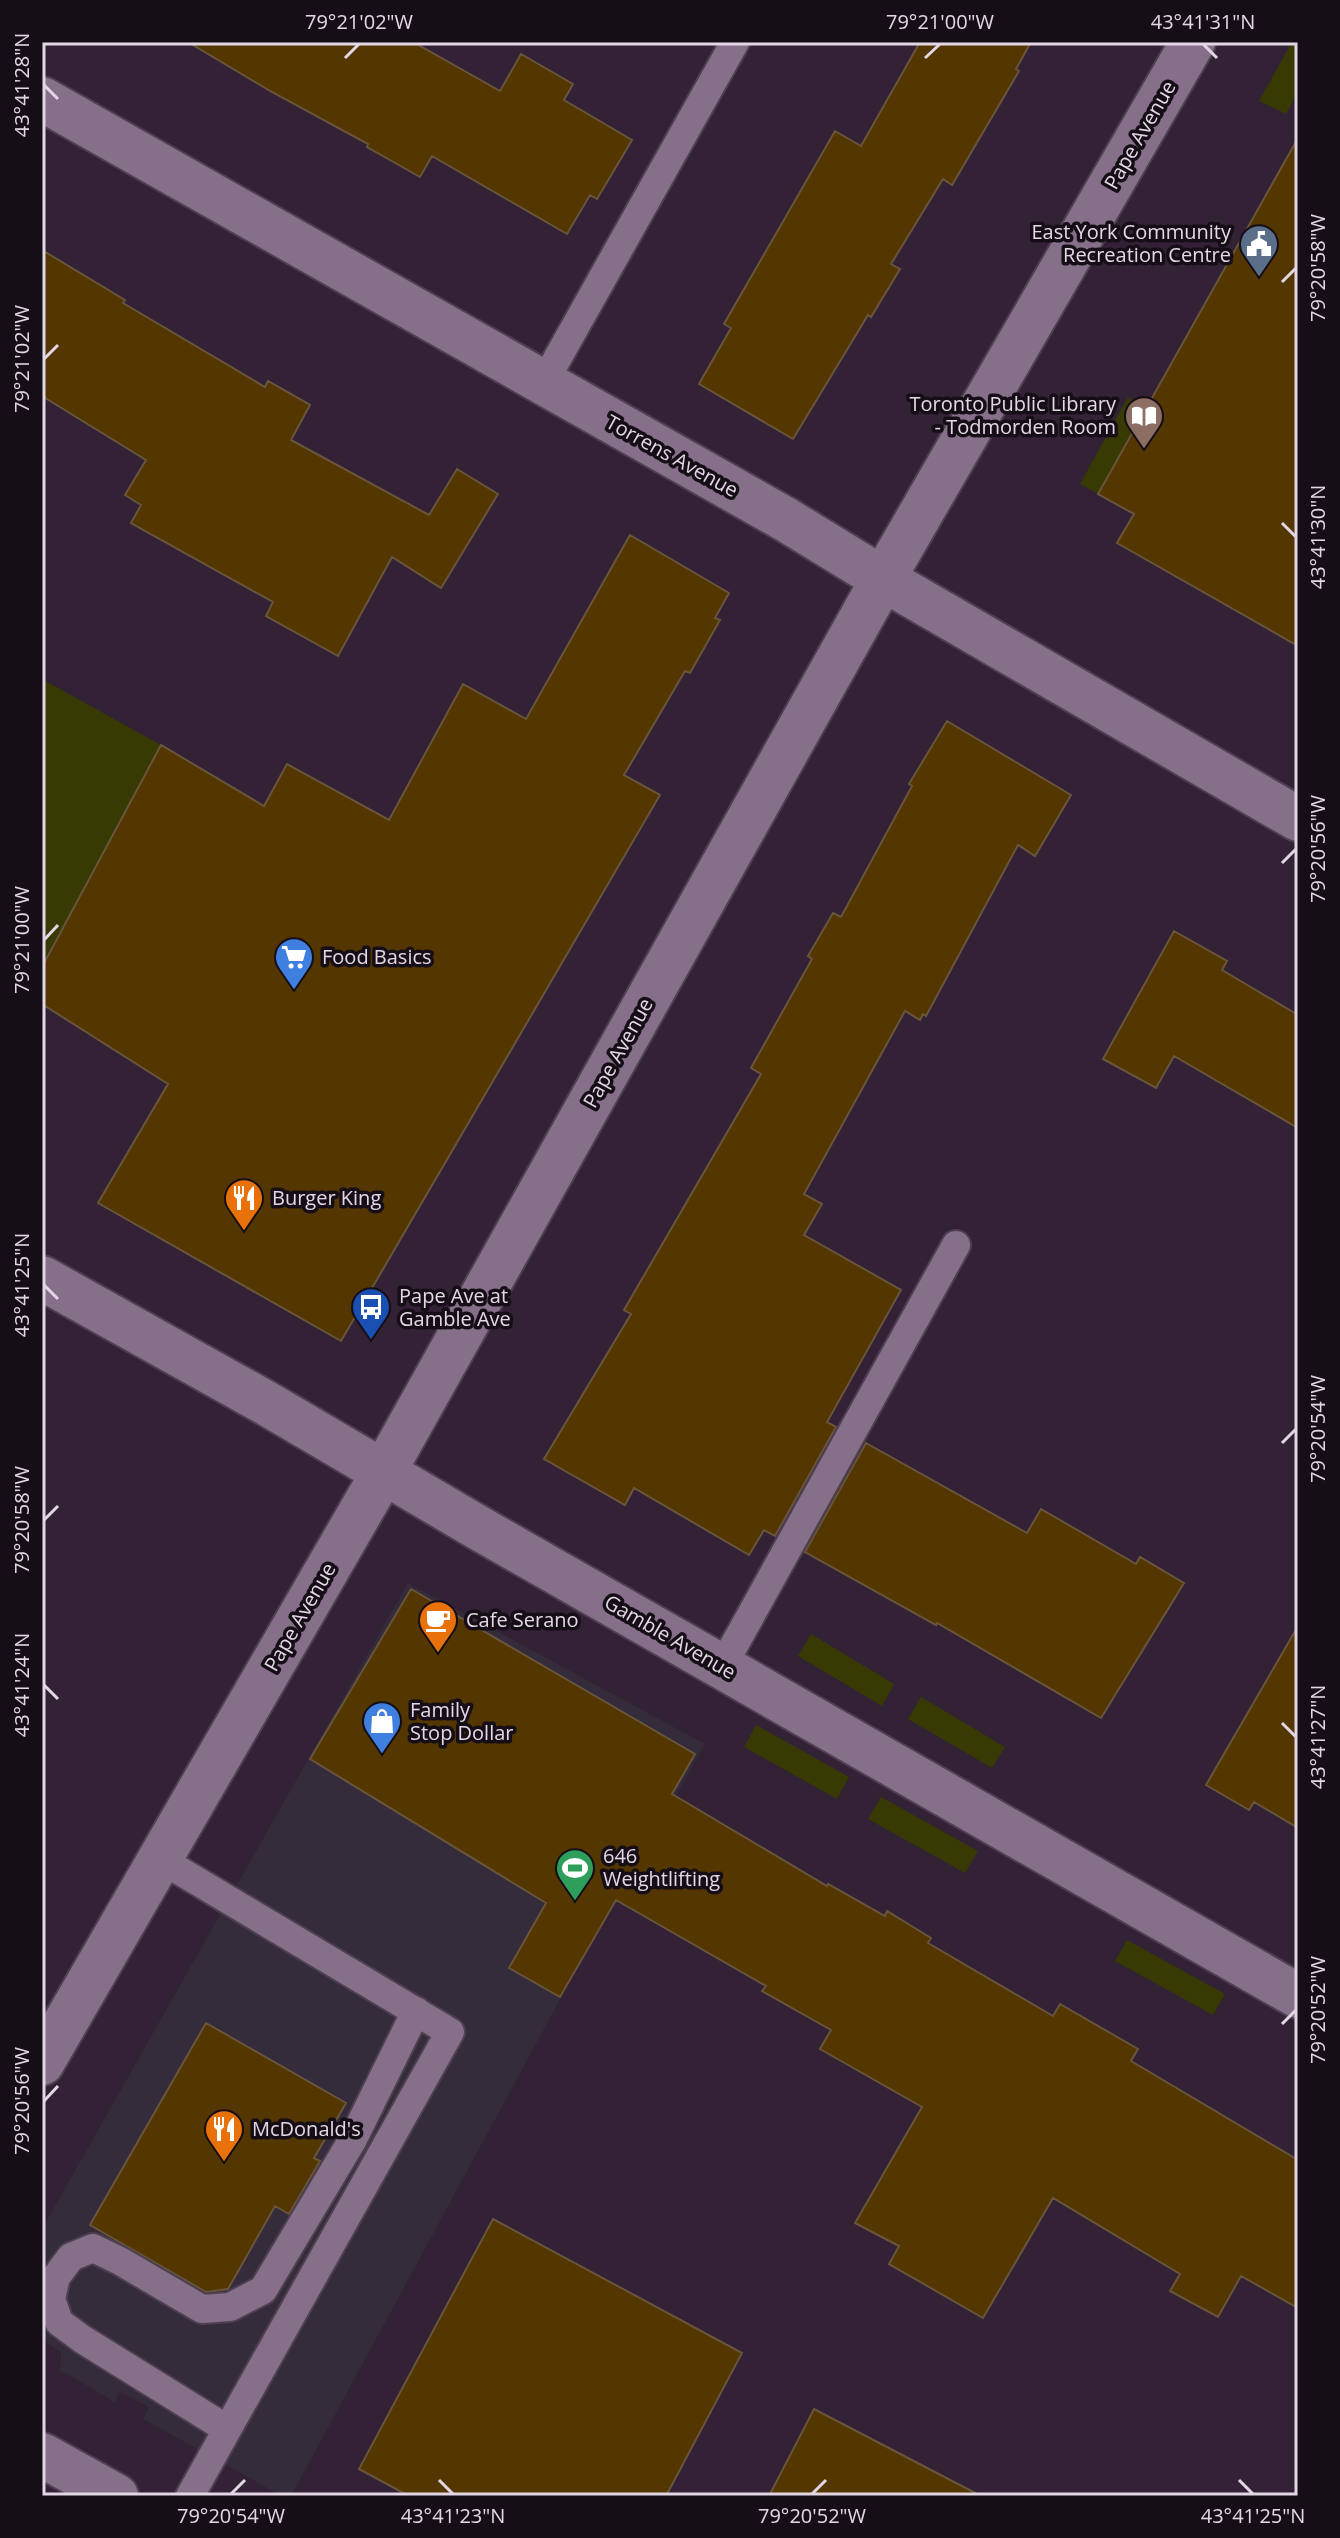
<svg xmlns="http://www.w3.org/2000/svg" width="1340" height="2538" viewBox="0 0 1340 2538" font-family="'Open Sans',sans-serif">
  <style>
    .commercial { fill: #352c3b }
    .green { fill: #373a03 }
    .building { fill: #543600; stroke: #68553b; stroke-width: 2 }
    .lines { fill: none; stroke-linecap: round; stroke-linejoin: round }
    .lane-casing { stroke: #4e3f51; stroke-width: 32 }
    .street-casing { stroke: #4e3f51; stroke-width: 48 }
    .secondary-casing { stroke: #4e3f51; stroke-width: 48 }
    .lane { stroke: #856f89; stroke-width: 28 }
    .street { stroke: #856f89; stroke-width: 44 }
    .secondary { stroke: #856f89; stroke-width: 44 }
    .ticks { fill: none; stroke: #e3d7e5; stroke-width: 3 }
    .labels { text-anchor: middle; stroke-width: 7; stroke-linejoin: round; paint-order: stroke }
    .street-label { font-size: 20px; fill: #e3d7e5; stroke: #160e17 }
    .poi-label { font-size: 20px; fill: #e3d7e5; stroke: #160e17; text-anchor: start }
    .neatline { fill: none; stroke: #e3d7e5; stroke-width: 3 }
    .ticks-label { font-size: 20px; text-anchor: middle; fill: #e3d7e5 }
  </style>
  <rect width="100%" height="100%" fill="#332136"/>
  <path class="commercial" d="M408,1583l297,161 -128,224 -286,528h-9l-139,-77 6,-12 -29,-15 -5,10 -55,-32 1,-18 -19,-12v-111z"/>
  <path class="green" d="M1292,42h6v50l-12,22 -27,-13z
    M1128,397l18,11 -48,86 -18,-10z
    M42,679l119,66 -119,222z
    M811,1634l83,50 -12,22 -84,-50z
    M921,1697l84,50 -13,21 -84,-49z
    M756,1725l93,52 -12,22 -93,-52z
    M881,1797l97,54 -13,22 -97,-54z
    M1127,1940l98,54 -12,21 -98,-54z"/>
  <path class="building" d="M188,42h225l87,49 21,-37 52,30 -9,16 68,40 -35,59 -7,-4 -23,39 -135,-78 -12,21 -53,-30 1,-3 -98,-53z
    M920,42h111l-15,27 3,2 -67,114 -9,-6 -52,85 9,5 -29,48 -3,-2 -75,124 -94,-55 32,-56 -7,-4 111,-193 26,15z
    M1298,138v508l-181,-103 17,-29 -36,-20z
    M42,250l83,50 -2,3 142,84 3,-6 42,24 -19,35 138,75 28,-46 41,25 -57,94 -49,-31 -54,99 -72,-40 7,-14 -142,-79 10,-18 -16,-10 21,-35 -104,-64z
    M630,535l99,58 -14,25 5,2 -30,53 -5,-2 -61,104 36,20 -319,546 -243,-138 70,-119 -126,-80v-37l119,-222 103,61 23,-42 102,56 74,-136 63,35z
    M947,721l124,74 -36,61 -17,-11 -92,171 -3,-2 -3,6 -15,-9 -101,183 18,10 -18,31 97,55 -74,132 9,5 -61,109 -11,-6 -15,25 -115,-67 -9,17 -81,-46 87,-145 -7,-4 137,-236 -10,-6 61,-109 -4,-3 25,-43 8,4 71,-131 -3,-2z
    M1174,931l53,30 -5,9 76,45v113l-124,-72 -18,32 -53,-29z
    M866,1443l161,90 14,-24 95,55 4,-7 44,26 -83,135 -164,-95 -1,2 -131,-73z
    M411,1589l284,165 -23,40 155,92 1,-2 57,32 2,-5 44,27 -3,5 125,73 7,-12 78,45 -7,12 167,99v148l-57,-32 -23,41 -48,-26 10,-17 -127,-76 -70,120 -94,-54 10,-18 -44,-23 67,-116 -102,-58 11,-19 -69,-39 4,-5 -150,-86 -56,97 -51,-29 37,-65 -236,-144z
    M1298,1626v202l-44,-26 -5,8 -43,-25z
    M206,2023l140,80 -32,55 6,3 -31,53 -14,-8 -47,83 -22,3 -116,-67z
    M493,2219l249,134 -76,143h-257l-50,-27z
    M814,2409l167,87h-212z"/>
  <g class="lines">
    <defs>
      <path id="lane" d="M543,384l192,-342
        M722,1667l234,-422
        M160,1859l290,173 -260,464
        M227,2429l-145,-90 -23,-17 -8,-23 5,-22 15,-20 22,-9 27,13 82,48 28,-2 33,-17 90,-151 63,-128"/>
      <path id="street" d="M42,99l743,420 98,60 415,240
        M42,1278l224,125 211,124 821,469"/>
      <path id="secondary" d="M42,2063l341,-590 500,-894 310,-537
        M42,2455l74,41"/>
    </defs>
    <use href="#lane" class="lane-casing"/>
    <use href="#street" class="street-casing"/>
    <use href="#secondary" class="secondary-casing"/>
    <use href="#lane" class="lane"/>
    <use href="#street" class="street"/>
    <use href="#secondary" class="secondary"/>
  </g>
  <path class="ticks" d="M1203,44l14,14M345,58l14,-14M925,58l15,-14M44,85l14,14M1282,282l14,-14M44,359l14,-14M1282,523l14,14M1282,863l14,-14M44,940l14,-15M44,1285l14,14M1282,1443l14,-14M44,1520l14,-14M44,1685l14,14M1282,1723l14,14M1282,2024l14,-14M44,2101l14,-15M439,2480l14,14M1239,2480l14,14M231,2494l14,-14M812,2494l14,-14"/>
  <defs>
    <symbol id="civic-pin" viewBox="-11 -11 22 30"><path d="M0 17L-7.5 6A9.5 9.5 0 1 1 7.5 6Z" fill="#5c6f8a" stroke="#160e17"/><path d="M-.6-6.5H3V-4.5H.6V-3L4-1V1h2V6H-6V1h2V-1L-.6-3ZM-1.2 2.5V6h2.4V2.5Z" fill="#fff"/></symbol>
    <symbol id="library-pin" viewBox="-11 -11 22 30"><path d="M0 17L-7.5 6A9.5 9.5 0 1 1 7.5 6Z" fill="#8d6e63" stroke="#160e17"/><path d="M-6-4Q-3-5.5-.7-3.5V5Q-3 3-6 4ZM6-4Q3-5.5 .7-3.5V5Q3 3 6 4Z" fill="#fff"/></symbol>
    <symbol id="supermarket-pin" viewBox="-11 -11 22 30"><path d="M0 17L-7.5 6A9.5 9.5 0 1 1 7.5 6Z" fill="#3f7fe0" stroke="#160e17"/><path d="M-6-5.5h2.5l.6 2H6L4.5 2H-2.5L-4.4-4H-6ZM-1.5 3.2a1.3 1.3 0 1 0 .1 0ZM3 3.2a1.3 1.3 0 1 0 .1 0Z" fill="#fff"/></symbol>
    <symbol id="restaurant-pin" viewBox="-11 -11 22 30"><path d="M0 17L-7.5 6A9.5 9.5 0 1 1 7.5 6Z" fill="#e8710a" stroke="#160e17"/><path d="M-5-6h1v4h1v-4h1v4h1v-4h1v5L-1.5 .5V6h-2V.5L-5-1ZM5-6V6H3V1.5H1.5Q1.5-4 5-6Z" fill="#fff"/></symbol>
    <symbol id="bus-pin" viewBox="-11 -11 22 30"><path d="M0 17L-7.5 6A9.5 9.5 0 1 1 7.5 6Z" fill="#1a4fb4" stroke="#160e17"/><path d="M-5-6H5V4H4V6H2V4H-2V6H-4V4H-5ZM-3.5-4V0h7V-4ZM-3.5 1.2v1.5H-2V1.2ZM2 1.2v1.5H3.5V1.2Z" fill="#fff"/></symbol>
    <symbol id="cafe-pin" viewBox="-11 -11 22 30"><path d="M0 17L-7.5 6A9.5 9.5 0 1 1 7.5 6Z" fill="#e8710a" stroke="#160e17"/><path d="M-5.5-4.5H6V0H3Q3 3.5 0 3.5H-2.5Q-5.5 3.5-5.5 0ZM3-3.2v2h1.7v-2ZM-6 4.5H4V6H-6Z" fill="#fff"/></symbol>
    <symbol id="shop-pin" viewBox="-11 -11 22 30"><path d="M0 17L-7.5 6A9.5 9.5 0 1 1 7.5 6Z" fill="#3f7fe0" stroke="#160e17"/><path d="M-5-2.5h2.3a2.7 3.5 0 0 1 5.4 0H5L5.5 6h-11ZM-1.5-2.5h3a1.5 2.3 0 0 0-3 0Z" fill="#fff"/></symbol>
    <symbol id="stadium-pin" viewBox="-11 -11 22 30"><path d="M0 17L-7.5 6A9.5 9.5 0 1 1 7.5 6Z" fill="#2e9e5b" stroke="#160e17"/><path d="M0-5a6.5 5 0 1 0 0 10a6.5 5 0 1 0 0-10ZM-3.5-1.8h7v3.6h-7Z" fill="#fff"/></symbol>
  </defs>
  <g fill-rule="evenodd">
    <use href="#civic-pin" x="1237" y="222" width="44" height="60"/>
    <use href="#library-pin" x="1122" y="394" width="44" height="60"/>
    <use href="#supermarket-pin" x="272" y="935" width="44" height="60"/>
    <use href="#restaurant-pin" x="222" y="1176" width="44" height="60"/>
    <use href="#bus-pin" x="349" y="1285" width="44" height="60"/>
    <use href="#cafe-pin" x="416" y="1598" width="44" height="60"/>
    <use href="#shop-pin" x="360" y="1699" width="44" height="60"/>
    <use href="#stadium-pin" x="553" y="1846" width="44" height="60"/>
    <use href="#restaurant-pin" x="202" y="2107" width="44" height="60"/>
  </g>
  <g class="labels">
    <g class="street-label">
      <text transform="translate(1140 135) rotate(-60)" y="7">Pape Avenue</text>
      <text transform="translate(672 456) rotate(29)" y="7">Torrens Avenue</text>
      <text transform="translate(618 1053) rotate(-61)" y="7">Pape Avenue</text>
      <text transform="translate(300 1617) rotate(-60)" y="7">Pape Avenue</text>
      <text transform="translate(670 1637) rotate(30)" y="7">Gamble Avenue</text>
    </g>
    <g class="poi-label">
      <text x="1231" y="239" text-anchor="end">East York Community<tspan x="1231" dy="23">Recreation Centre</tspan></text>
      <text x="1116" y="411" text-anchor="end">Toronto Public Library<tspan x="1116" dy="23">- Todmorden Room</tspan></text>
      <text x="322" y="964">Food Basics</text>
      <text x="272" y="1205">Burger King</text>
      <text x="399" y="1303">Pape Ave at<tspan x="399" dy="23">Gamble Ave</tspan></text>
      <text x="466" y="1627">Cafe Serano</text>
      <text x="410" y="1717">Family<tspan x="410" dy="23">Stop Dollar</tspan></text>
      <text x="603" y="1863">646<tspan x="603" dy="23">Weightlifting</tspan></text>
      <text x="252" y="2136">McDonald's</text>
    </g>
  </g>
  <rect width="1340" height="2538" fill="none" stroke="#160e17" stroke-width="88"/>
  <rect x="44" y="44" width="1252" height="2450" class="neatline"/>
  <g class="ticks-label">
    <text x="359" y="29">79°21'02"W</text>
    <text x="940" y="29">79°21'00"W</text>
    <text x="1203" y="29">43°41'31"N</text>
    <text transform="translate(22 85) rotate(-90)" y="7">43°41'28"N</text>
    <text transform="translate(1318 268) rotate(-90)" y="7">79°20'58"W</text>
    <text transform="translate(22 359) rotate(-90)" y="7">79°21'02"W</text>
    <text transform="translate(1318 537) rotate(-90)" y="7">43°41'30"N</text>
    <text transform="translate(1318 849) rotate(-90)" y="7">79°20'56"W</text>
    <text transform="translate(22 940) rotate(-90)" y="7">79°21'00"W</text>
    <text transform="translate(22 1285) rotate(-90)" y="7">43°41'25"N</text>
    <text transform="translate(1318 1429) rotate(-90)" y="7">79°20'54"W</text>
    <text transform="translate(22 1520) rotate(-90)" y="7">79°20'58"W</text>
    <text transform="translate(22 1685) rotate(-90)" y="7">43°41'24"N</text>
    <text transform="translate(1318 1737) rotate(-90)" y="7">43°41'27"N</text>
    <text transform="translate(1318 2010) rotate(-90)" y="7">79°20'52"W</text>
    <text transform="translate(22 2101) rotate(-90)" y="7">79°20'56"W</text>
    <text x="231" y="2523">79°20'54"W</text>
    <text x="453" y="2523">43°41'23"N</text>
    <text x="812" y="2523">79°20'52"W</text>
    <text x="1253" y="2523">43°41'25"N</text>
  </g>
</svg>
